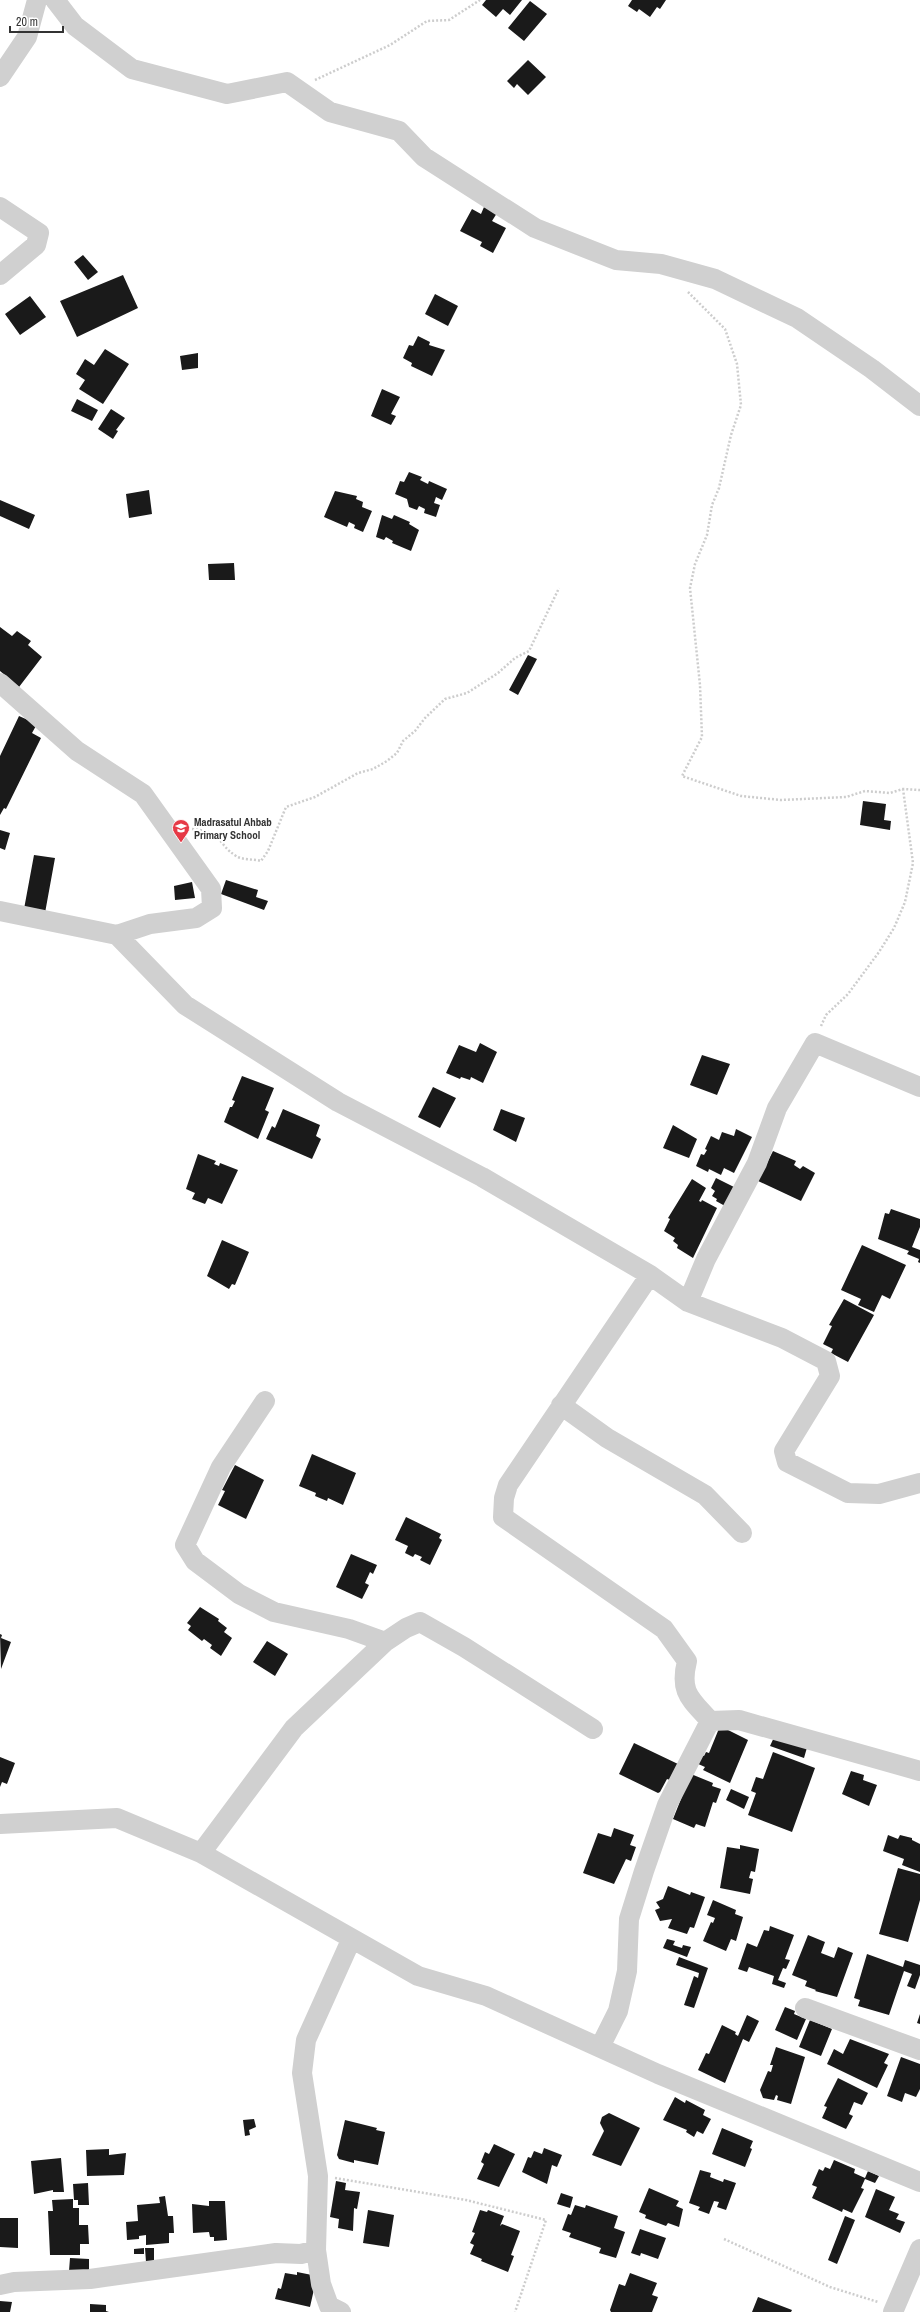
<svg xmlns="http://www.w3.org/2000/svg" width="920" height="2312" viewBox="0 0 920 2312" font-family="'Archivo Narrow',sans-serif">
  <style>
    .building { fill: #1a1a1a }
    .lines { fill: none; stroke-linecap: round; stroke-linejoin: round }
    .path { stroke: #cdcdcd; stroke-width: 2.5; stroke-dasharray: 2 2; stroke-linecap: butt }
    .minor { stroke: #d0d0d0; stroke-width: 20 }
    .labels { text-anchor: middle; stroke-width: 4; stroke-linejoin: round; paint-order: stroke }
    .poi-label { font-size: 11px; font-weight: bold; fill: #333; stroke: #fff; text-anchor: start }
  </style>
  <rect width="100%" height="100%" fill="#fff"/>
  <path class="building" d="M486,0h36l-12,15 -7,-6 -7,8 -14,-12z
    M632,0h34l-6,9 -3,-2 -7,10 -11,-8 -2,3 -9,-6z
    M530,1l17,13 -23,27 -16,-13z
    M528,60l18,17 -18,18 -11,-11 -3,4 -7,-7z
    M484,207l13,6 -5,8 14,7 -13,25 -13,-7 2,-4 -22,-11 12,-22 9,5z
    M83,255l15,17 -10,8 -14,-18z
    M123,275l15,33 -61,29 -17,-36z
    M435,294l23,12 -10,20 -23,-12z
    M30,296l16,21 -26,18 -15,-21z
    M418,336l12,6 -1,3 16,5 -13,26 -21,-10 1,-3 -9,-5 6,-13 4,1z
    M105,349l24,15 -26,40 -24,-15 6,-9 -9,-6 9,-15 9,6z
    M198,353v15l-16,2 -2,-14z
    M382,389l18,8 -9,17 5,2 -5,9 -20,-9z
    M77,399l21,11 -6,11 -21,-10z
    M111,409l14,9 -9,12 2,1 -5,8 -15,-10z
    M409,472l13,5 -2,3 8,4 1,-3 18,8 -5,11 -6,-3 -2,6 6,2 -4,12 -12,-4 1,-4 -6,-3 -2,4 -8,-3 -2,-8 -12,-5 5,-13 4,1z
    M149,490l3,24 -23,4 -3,-24z
    M335,491l22,5 -1,3 7,3 -1,5 10,4 -9,21 -9,-4 1,-3 -6,-3 -2,5 -23,-10z
    M0,500l35,15 -6,14 -29,-13z
    M382,515l10,4 2,-4 16,7 -1,2 10,6 -8,21 -19,-8 1,-2 -7,-4 -2,3 -8,-3z
    M234,563l1,17h-26l-1,-16z
    M0,627l12,9 5,-5 14,10 -3,4 14,12 -23,30 -19,-16z
    M528,655l9,4 -19,36 -9,-5z
    M19,716l18,8 -5,9 9,5 -35,71 -2,-1 -4,7v-59z
    M863,801l23,3 -2,16 7,1 -1,9 -30,-5z
    M0,830l10,3 -5,17 -5,-2z
    M34,855l21,3 -10,55 -21,-4z
    M226,880l32,10 -2,7 12,4 -4,9 -43,-16z
    M192,882l3,16 -20,2 -1,-14z
    M480,1043l17,9 -14,31 -12,-6 -1,3 -9,-3 -1,2 -14,-6 13,-28 17,7z
    M702,1055l28,9 -13,31 -27,-10z
    M242,1076l32,12 -9,22 4,2 -11,27 -34,-17 6,-15h2l3,-6 -3,-1z
    M433,1087l23,11 -16,30 -22,-11z
    M283,1109l37,16 -4,11 5,3 -9,20 -46,-20 6,-13 3,2z
    M501,1109l24,9 -9,24 -23,-12z
    M673,1125l24,14 -8,19 -26,-10z
    M736,1129l16,8 -18,36 -10,-5 -3,7 -12,-6 -1,3 -12,-6 5,-12 3,1 3,-5 -2,-1 6,-13 8,4 3,-8 12,4z
    M773,1151l23,10 -2,4 6,4 3,-3 12,7 -14,28 -43,-20z
    M198,1154l18,7 -2,3 5,2 1,-3 18,7 -16,34 -14,-6 -3,6 -13,-5 3,-6 -9,-4z
    M716,1178l18,9 -9,19 -9,-5 1,-2 -5,-3 3,-5 -4,-3z
    M692,1179l14,9 -7,13 2,1 1,-2 15,8 -24,50 -16,-10 1,-3 -5,-4 2,-3 -11,-7 6,-12 -2,-1z
    M891,1209l29,10v8l-8,20 8,3v13l-2,-1 1,-3 -12,-5 2,-3 -31,-12 7,-26 4,1z
    M222,1240l27,12 -14,33 -3,-1 -3,5 -22,-13z
    M862,1245l44,20 -16,34 -8,-4 -8,17 -16,-7 3,-6 -20,-9z
    M844,1299l30,16 -26,47 -17,-9 2,-4 -10,-5 9,-18 -3,-1z
    M312,1454l44,19 -13,32 -15,-7 -1,3 -12,-5 1,-3 -17,-7z
    M235,1465l29,15 -18,39 -28,-14 7,-14 -3,-1z
    M406,1517l35,17 -2,4 3,2 -12,25 -10,-5 2,-3 -7,-3 -2,3 -8,-4 3,-7 -13,-6z
    M351,1554l26,11 -4,9 -3,-2 -5,11 4,2 -7,14 -26,-12z
    M200,1607l19,12 -1,2 9,7 -3,4 8,6 -11,18 -11,-8 2,-3 -8,-6 -2,2 -14,-11 3,-4 -4,-3z
    M0,1634l2,1 -1,3 10,4 -10,27z
    M267,1641l21,13 -13,22 -22,-14z
    M720,1726l28,14 -18,43 -27,-13 2,-3 -9,-4 4,-9 4,2 2,-4 3,1z
    M776,1733l32,11 -4,14 -34,-12z
    M634,1743l44,21 -8,16 -3,-1 -7,13 -2,1 -39,-19z
    M773,1752l42,16 -23,64 -44,-17 8,-22 -5,-2 5,-14 7,2z
    M0,1757l15,6 -8,21 -5,-2 -2,5z
    M851,1771l13,4 -1,5 14,5 -8,21 -27,-12z
    M691,1774l22,9 -1,3 9,3 -5,14 -3,-1 -8,25 -9,-3 -2,4 -21,-9z
    M731,1789l18,8 -5,12 -18,-9z
    M614,1828l20,7 -4,10 6,2 -5,14 -5,-2 -12,25 -31,-11 15,-40 13,4z
    M888,1835l10,4 2,-4 12,3v2l8,4v28l-18,-7 2,-6 -21,-8z
    M740,1845l19,4 -4,23 -4,-1 -2,7 4,1 -3,15 -30,-6 7,-41 13,2z
    M898,1868l22,6v26l-12,42 -29,-8z
    M668,1886l22,9 1,-3 14,5 -11,31 -4,-1 -3,7 -19,-6 4,-9 -12,2 -5,-11 5,-2 -4,-6 7,-3z
    M713,1900l23,10 -1,4 8,3 -7,24 -5,-2 -5,12 -23,-10 8,-19 2,1 2,-5 -8,-3z
    M770,1926l24,9 -9,24 5,1 -4,9 -3,-1 -5,12 8,3 -2,5 -12,-4 2,-8 -25,-9 -2,5 -9,-3 9,-26 10,4 7,-17 5,1z
    M808,1935l17,7 -4,11 13,5 4,-11 15,6 -16,44 -22,-6 1,-1 -11,-4 2,-5 -15,-6z
    M667,1939l8,2 -2,4 9,3 1,-3 8,2 -4,10 -24,-9z
    M867,1954l36,13 2,-7 15,5v10l-5,14 -8,-3 5,-12 -8,-3 -15,44 -31,-9 2,-6 -6,-2z
    M679,1957l29,11 -14,40 -10,-3 10,-29 4,2 1,-5 -23,-8z
    M785,2007l10,4 -1,3 12,5 -9,21 -22,-10z
    M920,2014v10l-3,-1z
    M747,2015l12,6 -10,21 -6,-3 -18,44 -27,-13 8,-17 3,1 13,-29 14,7 -1,2 3,2z
    M810,2020l22,9 -11,27 -22,-9z
    M850,2039l39,15 -5,9 4,2 -11,23 -50,-24 7,-15 9,5z
    M776,2047l29,10 -14,47 -14,-4 1,-4 -2,-1 -2,5 -11,-2 -3,-8 8,-19 3,1 2,-7h-3z
    M901,2057l19,7v25l-4,8 -11,-4 -3,9 -15,-6z
    M838,2078l30,15 -6,12 -8,-3 -5,12 4,2 -7,13 -24,-11 5,-11 -3,-1z
    M675,2097l10,6 1,-3 19,10 -2,5 8,4 -8,15 -6,-3 -3,6 -8,-5 1,-2 -24,-10z
    M609,2113l31,15 -19,38 -29,-11 12,-24 -4,-8 2,-6z
    M254,2119l2,8 -7,3 1,5 -5,1 -2,-16z
    M345,2120l32,8 -1,2 9,2 -7,33 -24,-5v3l-15,-4 -2,-4z
    M722,2128l31,13 -3,7 2,1 -7,18 -33,-13z
    M494,2144l21,10 -16,33 -22,-8 7,-15 -3,-2 4,-10 4,2z
    M544,2148l18,7 -5,12 -5,-2 -5,19 -25,-12 6,-15 3,1 3,-7 8,3z
    M109,2149v6l17,-2 -2,22 -37,1 -1,-26z
    M61,2158l3,34h-11v-2l-19,4 -3,-33z
    M834,2160l21,9 -1,4 11,5 3,-7 11,5 -4,7 -10,-4 -4,9 3,1 -12,24 -9,-4 -1,3 -30,-14 5,-11 -5,-2 7,-16 4,2 2,-4 5,2z
    M700,2170l11,3 -1,4 13,5 1,-3 12,4 -10,27 -9,-3 2,-5 -5,-1 -5,13 -11,-4 2,-3 -11,-4z
    M336,2181l10,2 -1,7 15,2 -3,17 -3,-1 -1,23 -15,-3 1,-9 -9,-2z
    M88,2183l1,22h-11v-5h-4l-1,-16z
    M649,2188l30,13 -3,5 7,3 -4,18 -11,-4 -2,3 -21,-8 1,-3 -7,-3z
    M876,2189l19,8 -6,13 10,4 -3,5 9,3 -5,11 -35,-16z
    M561,2193l12,4 -3,11 -13,-4z
    M165,2196l3,20h5l1,17h-5v10l-23,2v-10l-7,1v3l-12,1 -1,-18 12,-1 -1,-16 23,-2 -1,-6z
    M73,2199v9h6v17h9l1,19h-9v11h-30l-2,-44h5l-1,-11z
    M209,2201h16l2,39 -13,1v-4h-4l-1,-5 -16,1 -1,-29 17,2z
    M575,2205l10,3 1,-3 32,11 -4,12 11,4 -9,26 -17,-5 2,-5 -32,-11 2,-4 -9,-3 6,-16 3,1z
    M368,2210l26,5 -5,32 -26,-4z
    M480,2210l7,2 1,-2 16,6 -4,10 2,-2 18,7 -9,24 3,1 -6,16 -27,-11 1,-2 -12,-5 4,-9 -4,-2 5,-10 -3,-1z
    M845,2216l10,4 -18,44 -9,-4z
    M0,2218h18v30l-18,-1z
    M640,2229l26,9 -8,21 -17,-6 -1,3 -9,-3z
    M144,2248v6h-10v-5z
    M145,2248h9v14h-8z
    M70,2258l19,1v13l-20,-1z
    M297,2272l20,4 -7,31 -35,-8 3,-11 3,1 4,-16 12,2z
    M630,2273l27,10 -5,12 6,2 -6,15h-41l-1,-2 9,-26 6,2z
    M758,2297l34,13 -1,2h-39z
    M0,2301l12,1 -2,10h-10z
    M90,2304l16,1v6l3,1h-19z"/>
  <g class="lines">
    <path class="path" d="M315,80l75,-35 37,-24 22,-1 31,-20
      M688,292l37,37 12,35 4,41 -10,30 -12,53 -7,17 -5,30 -12,29 -5,24 10,97 2,52 -20,39 59,20 40,4 65,-3 19,-6 25,2 13,-4 17,1
      M192,829c32,3 24,14 44,27 6,4 18,3 25,5l7,-10 18,-44 29,-10 43,-24 15,-4 14,-8 10,-8 6,-12 12,-10 10,-13 20,-19 22,-6 31,-20 17,-15 14,-7 30,-63
      M821,1026l5,-11 22,-21 31,-42 15,-24 11,-26 8,-39 -10,-74
      M335,2178l131,22 80,20 -31,92
      M724,2239l106,48 48,15"/>
    <path class="minor" d="M55,0l20,26 57,43 95,25 60,-12 43,30 69,19 25,26 111,71 81,32 45,4 54,15 82,39 75,51 48,37
      M0,77l27,-40 10,-37
      M0,207l39,26 -3,12 -36,30
      M0,683l77,68 66,43 68,95 1,19 -16,10 -46,6 -33,11
      M0,911l117,24 68,70 153,97 144,75 168,98 38,27 94,36 44,23 4,15 -46,75 3,11 61,31 31,1 41,-11
      M650,1275l-142,210 -4,13 -1,19 161,112 23,32c-8,32 4,38 23,60l29,-1 181,51
      M688,1302l18,-43 51,-96 20,-55 38,-65 105,44
      M265,1401l-44,66 -36,78 10,16 44,33 35,18 75,17 36,13
      M561,1405l46,33 98,57 37,38
      M0,1824l117,-6 84,35 217,123 68,20 172,78 262,108
      M201,1853l93,-125 91,-86 21,-14 14,-6 44,25 129,82
      M805,2008l115,42
      M600,2047l18,-36 9,-40 2,-52 15,-48 23,-66 43,-84
      M0,2285l14,-3 76,-3 186,-26 25,1 15,-4
      M341,2312l-12,-6 -8,-22 -5,-34 2,-74 -16,-103 4,-33 45,-100
      M893,2312l27,-63"/>
  </g>
  <defs>
    <symbol id="school-pin" viewBox="-11 -11 22 30"><path d="M0 17L-7.5 6A9.5 9.5 0 1 1 7.5 6Z" fill="#e63946" stroke="#fff"/><path d="M0-5L7-2L0 1L-7-2ZM-4 1L0 2.5L4 1V4Q0 6-4 4Z" fill="#fff"/></symbol>
  </defs>
  <g fill-rule="evenodd">
    <use href="#school-pin" x="171" y="818" width="20" height="27"/>
  </g>
  <g class="labels">
    <g class="poi-label">
      <text x="194" y="826">Madrasatul Ahbab<tspan x="194" dy="13">Primary School</tspan></text>
    </g>
  </g>
  <path d="M10 26v6h53v-6" fill="none" stroke="#333333" stroke-width="2"/>
  <text x="16" y="26" font-size="12" fill="#333333" stroke="#ffffff" stroke-width="3" paint-order="stroke">20 m</text>
</svg>
